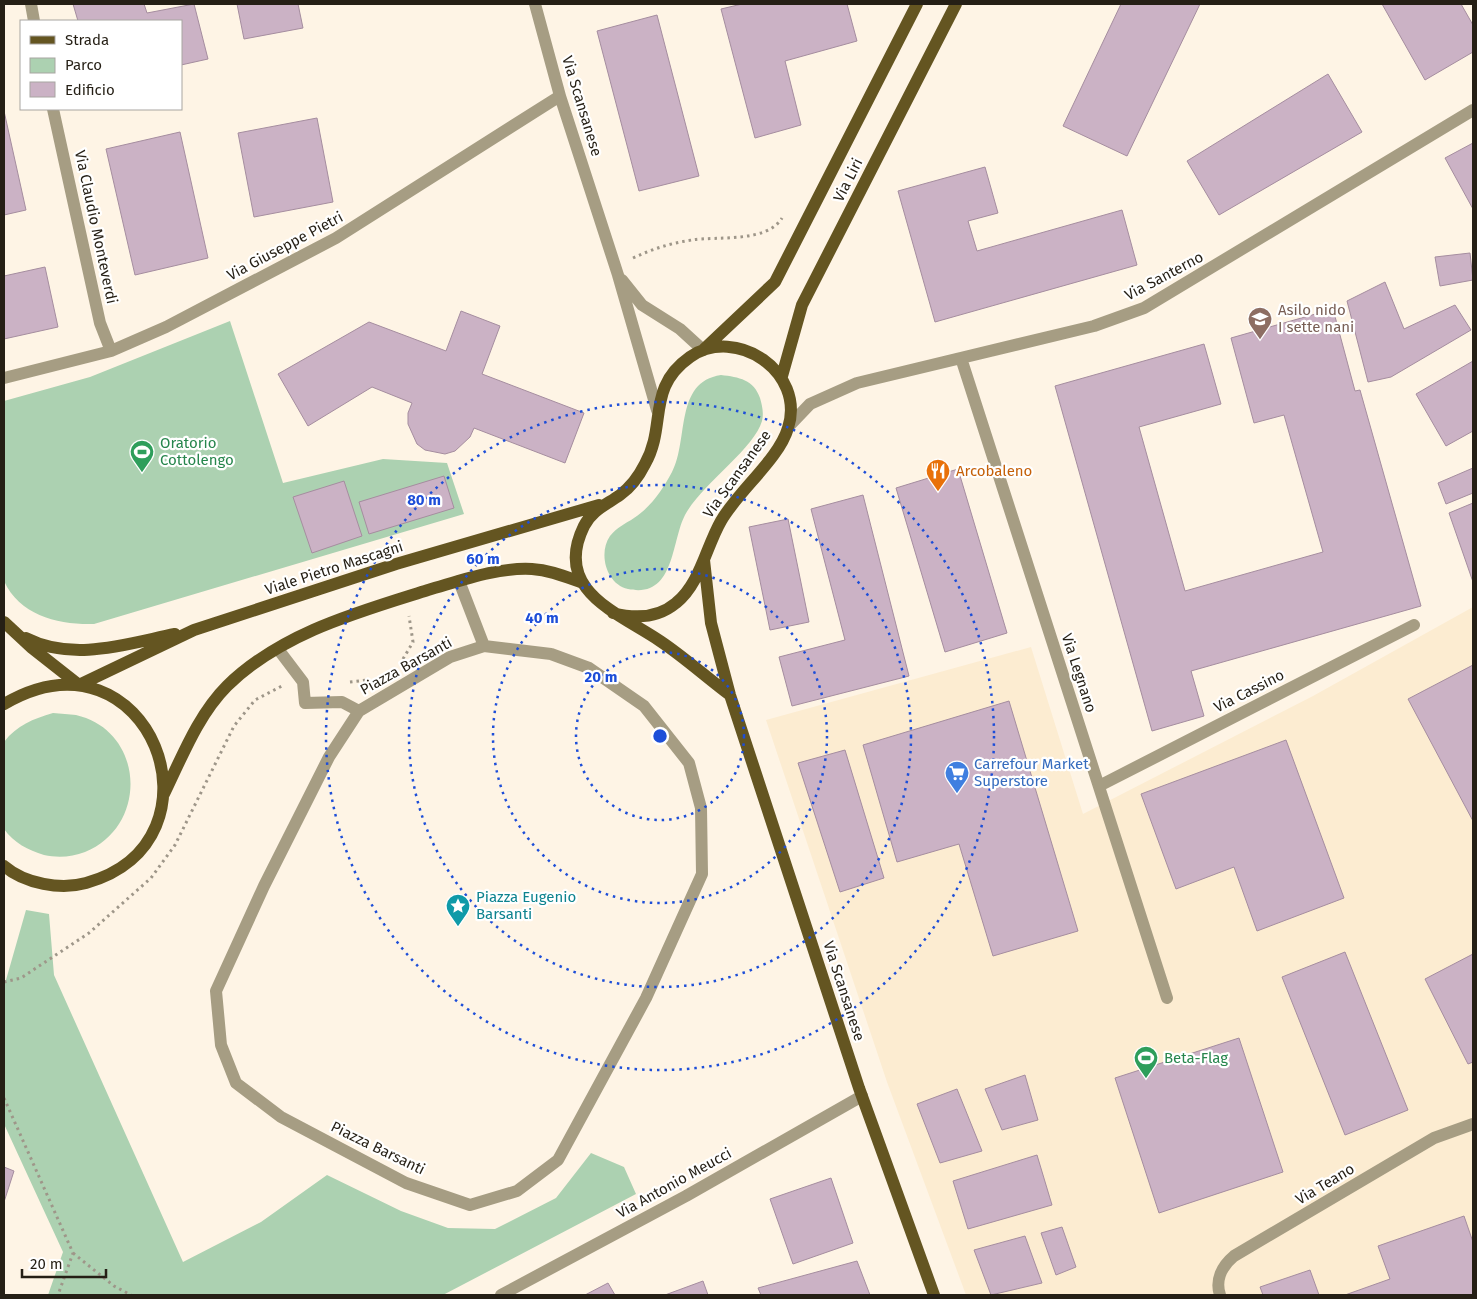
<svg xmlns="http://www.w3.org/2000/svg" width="1477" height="1299" viewBox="0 0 1477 1299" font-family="'Fira Sans',sans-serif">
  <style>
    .built { fill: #fcecd1 }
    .green { fill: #acd1b1 }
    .building { fill: #cbb2c5; stroke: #a58d9f }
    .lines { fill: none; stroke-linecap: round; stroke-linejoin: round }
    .path { stroke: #9e9689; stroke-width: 3; stroke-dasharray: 2.5 4; stroke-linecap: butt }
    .minor { stroke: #a69d83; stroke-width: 12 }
    .major { stroke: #645521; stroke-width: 12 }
    .ring { fill: none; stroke: #1d4ed8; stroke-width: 2.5; stroke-dasharray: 2.5 5 }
    .labels { text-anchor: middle; stroke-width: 4.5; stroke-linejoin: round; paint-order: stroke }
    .street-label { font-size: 15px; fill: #251f15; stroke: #fff }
    .education-label { font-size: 15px; fill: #785e54; stroke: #fff; text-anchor: start }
    .leisure-label { font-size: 15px; fill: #27864d; stroke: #fff; text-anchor: start }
    .food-label { font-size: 15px; fill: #c56008; stroke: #fff; text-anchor: start }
    .shop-label { font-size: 15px; fill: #366cbe; stroke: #fff; text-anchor: start }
    .culture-label { font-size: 15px; fill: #0d838f; stroke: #fff; text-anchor: start }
    .centre { fill: #1d4ed8; stroke: #fff; stroke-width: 2.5 }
    .ring-label { font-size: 15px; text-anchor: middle; font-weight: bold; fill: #1d4ed8; stroke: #fff; stroke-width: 4.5; stroke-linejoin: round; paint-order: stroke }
  </style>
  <rect width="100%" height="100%" fill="#fef4e5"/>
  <path class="built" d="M1473,607v688h-507l-79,-213 -121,-362 265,-73 52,167 230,-118z"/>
  <path class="green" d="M230,321l53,162 100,-24 64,4 17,51 -370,110c-35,1 -74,-8 -90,-43v-180l86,-24z
    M721,375c18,2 33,5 39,23 2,7 4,15 2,23 -8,28 -61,64 -77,94 -14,27 -10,84 -57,74 -22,-5 -30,-36 -18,-53 7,-9 15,-12 24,-18 17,-11 29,-29 38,-46 17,-32 2,-90 49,-97z
    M53,713c8,1 16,1 23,2 69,16 73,111 9,137 -13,5 -27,6 -41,3 -16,-5 -30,-12 -40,-26v-87c13,-17 29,-23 49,-29z
    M26,910l23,4 5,61 129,287 78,-40 66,-47 74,36 47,17 47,1 61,-31 35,-45 33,14 12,27 -193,101h-395l15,-43 -59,-128v-137z"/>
  <path class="building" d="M73,4h71l3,9 47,-9 14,55 -27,6v-44h-103z
    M237,4h61l5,24 -59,11z
    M742,4h105l10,37 -72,20 16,64 -46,13 -34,-129z
    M1121,4h79l-73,152 -64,-30z
    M1382,4h79l12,21v27l-48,28z
    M657,15l42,161 -60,15 -42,-160z
    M1328,74l34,58 -143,83 -32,-54z
    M4,111l22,99 -22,5z
    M317,118l16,84 -79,15 -16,-84z
    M180,132l28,126 -73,17 -29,-126z
    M1473,143v66l-28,-51z
    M985,167l13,46 -30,8 9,30 145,-41 15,55 -202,57 -37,-131z
    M1470,253l3,27 -33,6 -5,-29z
    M45,267l13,60 -54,12v-63z
    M1385,282l19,47 51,-24 16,25 -80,47 -23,5 -21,-81z
    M1333,309l22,82 5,-1 61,216 -230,65 13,45 -52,15 -97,-345 149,-42 17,60 -82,23 46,164 138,-39 -39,-137 -30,8 -23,-85z
    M461,311l39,15 -18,48 102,39 -19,50 -91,-35 -4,9 -15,14 -10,3 -20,-4 -8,-6 -9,-20v-11l4,-10 -40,-16 -64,39 -30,-52 91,-52 77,29z
    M1473,361v70l-27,15 -30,-52z
    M1473,468v25l-27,11 -8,-21z
    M958,469l49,164 -62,19 -49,-164z
    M444,476l10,32 -85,26 -10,-32z
    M344,481l18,55 -50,17 -19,-56z
    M863,495l46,181 -117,30 -13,-49 66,-17 -34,-131z
    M1473,503v79l-24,-69z
    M788,519l21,103 -39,8 -21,-103z
    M1473,665v156l-65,-122z
    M1009,701l69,230 -85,25 -34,-112 -62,18 -34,-117z
    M1286,740l58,158 -87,33 -23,-64 -58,22 -35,-95z
    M845,750l39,128 -44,14 -42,-129z
    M1345,952l63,158 -63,25 -63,-158z
    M1473,954v108l-5,2 -43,-85z
    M1239,1038l44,134 -124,41 -44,-135z
    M1025,1075l13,45 -36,10 -17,-41z
    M957,1089l25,62 -42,12 -23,-59z
    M1037,1155l15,50 -84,24 -15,-48z
    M4,1167l10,4 -10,31z
    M831,1178l22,65 -60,21 -23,-65z
    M1464,1216l9,26v53h-128l45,-16 -12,-33z
    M1062,1227l14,40 -20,8 -15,-42z
    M1025,1236l17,47 -51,12 -17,-45z
    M857,1261l13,34h-109l-3,-7z
    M1310,1270l9,25h-56l-3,-8z
    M703,1281l5,14h-43z
    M608,1283l7,12h-30z"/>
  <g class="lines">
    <path class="path" d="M633,258c19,-9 38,-15 59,-18 25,-4 75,3 90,-22
      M403,659l10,-17 -4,-26
      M350,682l18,-2
      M4,982l17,-4 68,-45 62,-55 24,-33 59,-119 21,-26 27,-14
      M4,1098l69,155 -15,42
      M73,1253l41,33 17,9"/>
    <path class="minor" d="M31,4l3,17
      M535,4l25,92 58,179 39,135
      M53,109l47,214 11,28
      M622,280l20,25 38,24 23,21
      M961,358l206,640
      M4,378l107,-27 55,-24 170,-89 224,-142
      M789,426l21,-22 47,-21 237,-57 50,-18 329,-198
      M459,581l25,65
      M484,646l67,8 38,14 55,38 45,57 12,45 1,66 -56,124 -88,162 -41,31 -47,14 -64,-22 -125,-66 -45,-34 -15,-38 -5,-54 48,-105 65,-129 30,-46 91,-54z
      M278,649l25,33 2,21 37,-1 17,9
      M1099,786l315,-161
      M501,1295l185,-99 176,-100
      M1220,1295c-5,-15 2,-29 14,-39l200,-118 39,-14"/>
    <path class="major" d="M703,350l72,-68 142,-278
      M782,376l20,-71 154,-301
      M704,560l7,63 19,72 129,393 75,207
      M613,613c23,6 45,5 63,-10 24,-19 30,-56 45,-82 17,-30 58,-62 67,-93 18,-56 -52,-103 -98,-71 -44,31 -23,68 -45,107 -6,12 -14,23 -25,31 -14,10 -28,15 -36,31 -32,65 35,87 76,115 24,16 46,36 70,54
      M4,622l28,26 47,37 115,-55 202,-66 203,-59
      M26,638c47,24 100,6 149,-4
      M4,704c145,-85 230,138 82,179 -25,7 -61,1 -82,-17
      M164,794c18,-37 34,-79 63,-108 54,-53 131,-74 201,-96 32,-9 70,-23 104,-21 18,1 34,8 51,14"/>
  </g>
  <g class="ring">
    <circle cx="660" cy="736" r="84"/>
    <circle cx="660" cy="736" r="167"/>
    <circle cx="660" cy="736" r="251"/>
    <circle cx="660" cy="736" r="334"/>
  </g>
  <defs>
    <symbol id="school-pin" viewBox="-11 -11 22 30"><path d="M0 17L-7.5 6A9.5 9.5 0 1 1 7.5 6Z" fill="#8d6e63" stroke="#fff"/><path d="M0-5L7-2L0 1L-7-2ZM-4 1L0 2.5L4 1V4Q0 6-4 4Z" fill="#fff"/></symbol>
    <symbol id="stadium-pin" viewBox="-11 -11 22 30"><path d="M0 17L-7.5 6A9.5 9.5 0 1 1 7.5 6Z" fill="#2e9e5b" stroke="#fff"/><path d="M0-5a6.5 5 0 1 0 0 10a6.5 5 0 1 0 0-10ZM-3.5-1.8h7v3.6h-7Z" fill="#fff"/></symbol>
    <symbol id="restaurant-pin" viewBox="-11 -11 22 30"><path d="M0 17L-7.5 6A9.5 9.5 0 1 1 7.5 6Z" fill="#e8710a" stroke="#fff"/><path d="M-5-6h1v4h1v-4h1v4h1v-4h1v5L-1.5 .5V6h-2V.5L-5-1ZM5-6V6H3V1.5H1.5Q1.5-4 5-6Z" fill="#fff"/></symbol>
    <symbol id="supermarket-pin" viewBox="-11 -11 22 30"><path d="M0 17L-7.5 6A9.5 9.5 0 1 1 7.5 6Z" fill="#3f7fe0" stroke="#fff"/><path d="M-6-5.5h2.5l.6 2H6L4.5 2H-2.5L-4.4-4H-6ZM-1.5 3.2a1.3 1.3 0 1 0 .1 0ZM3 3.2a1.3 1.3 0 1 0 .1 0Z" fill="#fff"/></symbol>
    <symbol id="sight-pin" viewBox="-11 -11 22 30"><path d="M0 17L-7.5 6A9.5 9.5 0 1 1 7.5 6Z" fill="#0f9aa8" stroke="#fff"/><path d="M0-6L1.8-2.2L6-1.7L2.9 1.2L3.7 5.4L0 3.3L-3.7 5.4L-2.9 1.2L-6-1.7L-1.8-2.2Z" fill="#fff"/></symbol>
  </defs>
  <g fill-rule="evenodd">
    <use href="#school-pin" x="1246" y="305" width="28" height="38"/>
    <use href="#stadium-pin" x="128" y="438" width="28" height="38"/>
    <use href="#restaurant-pin" x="924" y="457" width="28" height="38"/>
    <use href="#supermarket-pin" x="943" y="759" width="28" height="38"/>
    <use href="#sight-pin" x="444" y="892" width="28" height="38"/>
    <use href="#stadium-pin" x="1132" y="1044" width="28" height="38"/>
  </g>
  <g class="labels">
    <g class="street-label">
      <text transform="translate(582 106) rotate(73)" y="5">Via Scansanese</text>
      <text transform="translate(848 180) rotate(-63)" y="5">Via Liri</text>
      <text transform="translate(96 227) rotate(78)" y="5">Via Claudio Monteverdi</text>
      <text transform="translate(285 246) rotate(-28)" y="5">Via Giuseppe Pietri</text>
      <text transform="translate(1164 276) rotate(-28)" y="5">Via Santerno</text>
      <text transform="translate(737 474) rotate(-54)" y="5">Via Scansanese</text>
      <text transform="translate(334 568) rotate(-18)" y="5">Viale Pietro Mascagni</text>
      <text transform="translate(406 666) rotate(-29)" y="5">Piazza Barsanti</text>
      <text transform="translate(1079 673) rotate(72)" y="5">Via Legnano</text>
      <text transform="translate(1249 691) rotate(-27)" y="5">Via Cassino</text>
      <text transform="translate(844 991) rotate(72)" y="5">Via Scansanese</text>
      <text transform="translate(378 1148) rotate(26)" y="5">Piazza Barsanti</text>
      <text transform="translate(674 1183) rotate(-29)" y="5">Via Antonio Meucci</text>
      <text transform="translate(1325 1184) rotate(-31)" y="5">Via Teano</text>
    </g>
    <g class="education-label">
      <text x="1278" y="315">Asilo nido<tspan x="1278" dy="17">I sette nani</tspan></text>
    </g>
    <g class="leisure-label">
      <text x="160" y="448">Oratorio<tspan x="160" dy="17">Cottolengo</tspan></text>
      <text x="1164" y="1063">Beta-Flag</text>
    </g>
    <g class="food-label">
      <text x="956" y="476">Arcobaleno</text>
    </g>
    <g class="shop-label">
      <text x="974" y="769">Carrefour Market<tspan x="974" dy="17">Superstore</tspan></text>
    </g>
    <g class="culture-label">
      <text x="476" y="902">Piazza Eugenio<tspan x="476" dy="17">Barsanti</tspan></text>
    </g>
  </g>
  <circle cx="660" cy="736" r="8" class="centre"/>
  <g class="ring-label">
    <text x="424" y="505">80 m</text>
    <text x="483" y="564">60 m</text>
    <text x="542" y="623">40 m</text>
    <text x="601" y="682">20 m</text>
  </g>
  <rect width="1477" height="1299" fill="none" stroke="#251f15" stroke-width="10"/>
  <rect x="20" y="20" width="162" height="90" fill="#ffffff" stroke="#a8a5a1"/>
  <rect x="30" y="36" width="25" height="8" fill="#645521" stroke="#a8a5a1"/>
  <text x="65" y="45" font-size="15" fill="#251f15">Strada</text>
  <rect x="30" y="58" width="25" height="15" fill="#acd1b1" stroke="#a8a5a1"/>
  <text x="65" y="70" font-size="15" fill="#251f15">Parco</text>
  <rect x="30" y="82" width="25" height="15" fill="#cbb2c5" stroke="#a8a5a1"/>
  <text x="65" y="95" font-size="15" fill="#251f15">Edificio</text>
  <path d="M22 1269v8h84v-8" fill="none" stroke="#251f15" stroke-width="2.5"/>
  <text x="30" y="1269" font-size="15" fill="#251f15" stroke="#ffffff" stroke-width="4" paint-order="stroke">20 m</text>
</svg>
